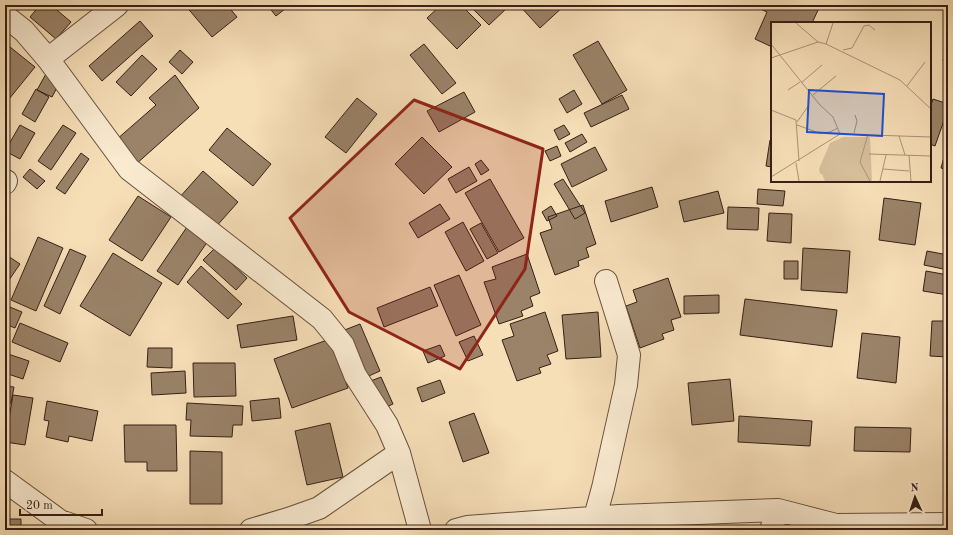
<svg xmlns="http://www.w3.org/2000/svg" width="953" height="535" viewBox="0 0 953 535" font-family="'Old Standard TT',serif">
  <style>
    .building { fill: #9a8369; stroke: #372014 }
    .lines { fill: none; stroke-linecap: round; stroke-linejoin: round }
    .minor-casing { stroke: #67503d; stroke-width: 24 }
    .minor { stroke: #f9ead0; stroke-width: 22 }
    .marked { fill: #8f2418; fill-opacity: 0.2; stroke: #8f2418; stroke-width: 3; stroke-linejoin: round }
    .inset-road { fill: none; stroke: #aa9276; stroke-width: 1 }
    .view { fill: #1d4ed8; fill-opacity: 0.15; stroke: #1d4ed8; stroke-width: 2 }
    .inset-edge { fill: none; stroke: #372014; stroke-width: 2 }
  </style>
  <rect width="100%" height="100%" fill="#f6deb7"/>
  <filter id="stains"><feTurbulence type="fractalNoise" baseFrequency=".005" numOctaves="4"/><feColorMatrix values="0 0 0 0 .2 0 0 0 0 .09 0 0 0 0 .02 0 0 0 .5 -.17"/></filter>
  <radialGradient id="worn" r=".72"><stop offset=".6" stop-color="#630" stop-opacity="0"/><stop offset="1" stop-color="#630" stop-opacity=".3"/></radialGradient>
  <path class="building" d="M40,5h11l20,17 -15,17 -26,-22z
    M185,5h42l10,12 -25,20z
    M267,5h23l-14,11z
    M441,5h20l20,20 -24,24 -30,-31z
    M469,5h35l3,3 -18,17z
    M519,5h46l-25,23z
    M752,5h61l6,3 -7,15h-40v24l-17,-8 12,-27z
    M140,21l13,15 -51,45 -13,-15z
    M598,41l29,49 -25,14 -29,-49z
    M5,43l30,24 -30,37z
    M948,43v20l-5,-2z
    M424,44l32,39 -14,11 -32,-39z
    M180,50l13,12 -11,12 -13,-12z
    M142,55l15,14 -26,27 -15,-14z
    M47,72l14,8 -9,17 -15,-7z
    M175,75l24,33 -64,57 -19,-25 40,-35 -7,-7z
    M36,89l13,8 -14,25 -13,-8z
    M574,90l8,14 -15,9 -8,-14z
    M464,92l11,20 -36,20 -12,-21z
    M622,95l7,14 -38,18 -7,-14z
    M357,98l20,16 -31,39 -21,-16z
    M933,99l15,5v5l-13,37 -5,-2v-36z
    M20,125l15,8 -15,26 -15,-8z
    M63,125l13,8 -25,37 -13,-9z
    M564,125l6,9 -11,6 -5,-10z
    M227,128l44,36 -18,22 -44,-36z
    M582,134l5,8 -17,10 -5,-9z
    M422,137l30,30 -28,27 -29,-30z
    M770,140h2v27l-6,-1z
    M948,143v27l-7,-2z
    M557,146l4,10 -11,5 -5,-10z
    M595,147l12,23 -35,17 -11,-23z
    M81,153l8,6 -24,35 -9,-6z
    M481,160l8,10 -8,5 -6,-11z
    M469,167l8,14 -21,12 -8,-14z
    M30,169l15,12 -8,8 -14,-12z
    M203,171l35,31 -24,27 -35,-31z
    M490,179l34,59 -25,14 -34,-59z
    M563,179l22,34 -10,6 -21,-35z
    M652,187l6,20 -47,15 -6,-21z
    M758,189l27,2 -2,15 -26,-2z
    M718,191l6,22 -40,9 -5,-21z
    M138,196l33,21 -29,44 -33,-21z
    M884,198l37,5 -6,42 -36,-5z
    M440,204l10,15 -32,19 -9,-15z
    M583,205l13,39 -10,4 3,9 -11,4 1,5 -24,9 -15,-42 12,-4 -4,-12z
    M551,206l6,10 -10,5 -5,-9z
    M728,207l31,1 -1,22 -31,-1z
    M769,213l23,1 -1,29 -24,-2z
    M463,222l21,39 -18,10 -21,-39z
    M481,223l17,30 -11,6 -17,-30z
    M189,224l21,14 -32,47 -21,-14z
    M38,237l25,11 -27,63 -25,-11z
    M215,248l32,30 -11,12 -33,-30z
    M803,248l47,3 -3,42 -46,-3z
    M70,249l16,7 -26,58 -16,-8z
    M927,251l21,4v15l-24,-5z
    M113,253l49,30 -32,53 -50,-30z
    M5,254l15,10 -13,19 -2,-2z
    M527,254l13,39 -10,4 3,9 -12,5 2,5 -24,8 -15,-42 12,-3 -4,-12z
    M784,261h14v18h-14z
    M201,266l41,38 -14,15 -41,-37z
    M926,271l22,4v20l-25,-4z
    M459,275l22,50 -25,11 -22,-51z
    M668,278l13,39 -10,3 3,10 -12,4 2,5 -24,9 -14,-42 11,-4 -4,-12z
    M430,287l8,19 -54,21 -7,-19z
    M719,295v18l-35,1v-18z
    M745,299l92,11 -5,37 -92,-12z
    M5,305l17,7 -7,16 -10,-4z
    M545,312l13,39 -11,4 4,9 -12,4 2,5 -24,8 -15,-41 12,-4 -4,-12z
    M598,312l3,45 -35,2 -4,-44z
    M293,316l4,24 -56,8 -4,-23z
    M932,321h16v36l-18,-1z
    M20,323l48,20 -8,19 -48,-20z
    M360,324l20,47 -18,8 -20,-48z
    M862,333l38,4 -4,46 -39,-5z
    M474,336l9,19 -15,6 -9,-19z
    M330,339l18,49 -56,20 -18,-49z
    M440,345l5,11 -17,7 -5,-12z
    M148,348h24v20l-25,-1z
    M5,353l24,8 -6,18 -18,-6z
    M193,363h42l1,33 -42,1z
    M185,371l1,22 -34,2 -1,-22z
    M381,377l12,27 -13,6 -12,-28z
    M730,379l4,42 -42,4 -4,-42z
    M440,380l5,13 -23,9 -5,-14z
    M5,386l9,1 -3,16 -6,-1z
    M13,395l20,3 -8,47 -20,-3z
    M279,398l2,20 -29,3 -2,-20z
    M47,401l51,10 -6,30 -23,-5 -1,6 -22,-5 3,-16 -5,-1z
    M187,403l56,3 -1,19h-9l-1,12 -42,-1 1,-16h-5z
    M474,413l15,40 -26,9 -14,-40z
    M739,416l73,5 -2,25 -72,-4z
    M330,423l13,54 -36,8 -12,-54z
    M124,425h52l1,46h-30v-9h-22z
    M855,427l56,1 -1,24 -56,-1z
    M190,451l32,1v52h-32z
    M5,519h16v11h-16z"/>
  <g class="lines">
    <defs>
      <path id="minor" d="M5,16l19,15 24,28 81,110 193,150 21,26 12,30 32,50 12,28 21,77
        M48,59l69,-54
        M5,183l1,-2
        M5,481l55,40 26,9
        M595,517l8,-29 23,-103 3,-30 -23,-74
        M251,530l37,-11 31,-11 80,-55
        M456,530l11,-3 152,-11 159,-6 58,15 112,-1
        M771,530l7,-20"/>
    </defs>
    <use href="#minor" class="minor-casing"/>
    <use href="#minor" class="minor"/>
  </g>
  <path class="marked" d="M414,100l129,49 -18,120 -65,100 -111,-57 -59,-94z"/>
  <g transform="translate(771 22)">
    <rect width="160" height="160" fill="#f6deb7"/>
    <path d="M72,115h27l2,44h-47l-3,-7h-2l-1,-5 11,-26z" fill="#d6be9b"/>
    <path class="inset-road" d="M25,1l22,19M0,22l48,60 14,13 7,17M55,22l7,-21M72,28l9,-2 12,-22 5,-1 6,5M0,36l47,-16 8,2 74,36 31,29M30,61l21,-18M136,64l18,-24M17,68l12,-8M42,73l23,-19M0,88l25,10 3,41M26,100l12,-17M26,103l22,8 11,-1 8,-4M83,111l3,-12 -2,-6M97,112l-8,28 10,19M128,114l6,19M98,132l62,2M138,133l2,26M25,141l3,18M112,147l26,2M0,155l69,-43 91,3M109,159l6,-26"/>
    <path class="view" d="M38,68l75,4 -2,42 -75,-4z"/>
    <rect width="160" height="160" class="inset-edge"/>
  </g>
  <rect width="953" height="535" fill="none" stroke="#f6deb7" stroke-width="20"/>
  <rect x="6" y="6" width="941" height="523" fill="none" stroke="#372014" stroke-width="2"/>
  <rect x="10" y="10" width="933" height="515" fill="none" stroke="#372014"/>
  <g transform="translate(915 497) rotate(357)" stroke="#f9ead0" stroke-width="3" paint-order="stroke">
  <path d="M0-3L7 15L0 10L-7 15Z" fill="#372014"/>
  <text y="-6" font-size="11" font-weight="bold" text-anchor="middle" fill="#372014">N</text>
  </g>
  <path d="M20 509v6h82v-6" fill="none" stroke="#372014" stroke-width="2"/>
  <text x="26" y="509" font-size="12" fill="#372014" stroke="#f9ead0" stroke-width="3" paint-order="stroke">20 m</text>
  <rect width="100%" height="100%" filter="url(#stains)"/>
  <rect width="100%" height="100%" fill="url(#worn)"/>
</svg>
